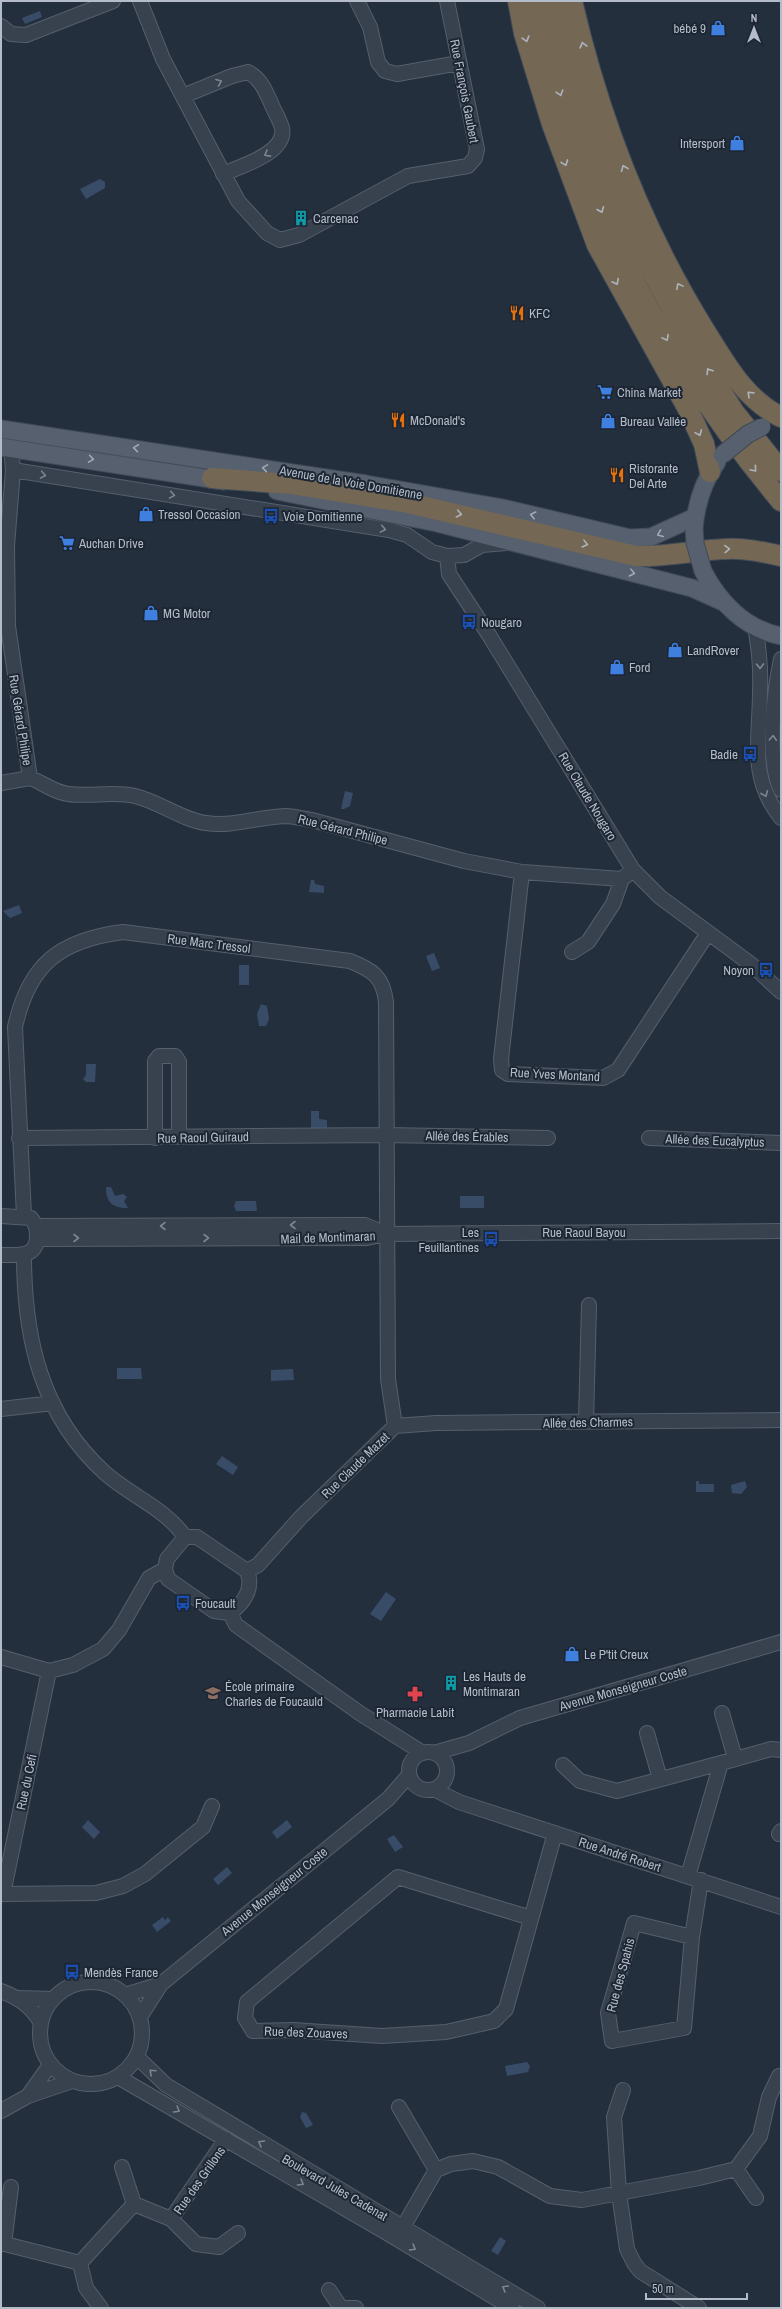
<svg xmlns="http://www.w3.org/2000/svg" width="782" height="2309" viewBox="0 0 782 2309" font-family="'Archivo Narrow',sans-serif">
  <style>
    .water { fill: #394c67 }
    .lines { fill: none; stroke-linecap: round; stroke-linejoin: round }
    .minor-casing { stroke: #565f6c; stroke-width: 16 }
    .major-casing { stroke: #414a57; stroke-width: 19 }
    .highway-casing { stroke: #434c59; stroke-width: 22 }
    .minor { stroke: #38414e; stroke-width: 14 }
    .major { stroke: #56606e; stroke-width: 17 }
    .highway { stroke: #746855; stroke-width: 20 }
    .major-bridge-casing { stroke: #414a57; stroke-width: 19; stroke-linecap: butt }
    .major-bridge { stroke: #56606e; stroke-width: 17 }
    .oneway { stroke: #aeb4bd }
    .oneway2 { stroke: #7c8592 }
    .oneway3 { stroke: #a1aab7 }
    .labels { text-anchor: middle; stroke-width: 4; stroke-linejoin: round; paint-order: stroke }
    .poi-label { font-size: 13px; fill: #b4bcc9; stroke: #1d2633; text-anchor: start }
    .street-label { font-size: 13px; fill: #b4bcc9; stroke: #1d2633 }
  </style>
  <rect width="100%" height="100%" fill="#242f3e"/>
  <path class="water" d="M40,11l2,6 -17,7 -3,-6z
    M100,179l5,3v6l-19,11 -6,-10z
    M345,791l8,2 -3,13 -6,3h-3z
    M311,880h3l1,4 9,2v7l-15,-1z
    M19,905l3,8 -12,5 -7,-7z
    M434,953l6,15 -8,3 -6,-15z
    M239,965h10v20h-10z
    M261,1004l6,2 2,13 -3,7h-7l-2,-12z
    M86,1064h10l-1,18h-9l-3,-3 3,-4z
    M311,1111h8v8l8,1v8h-16z
    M106,1187h5l4,9 8,-2 4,3 -3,4 4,7c-15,0 -22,-5 -22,-21z
    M460,1196h24v12h-24z
    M236,1201h20l1,10h-21l-2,-5z
    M117,1368h24l1,11h-25z
    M293,1369l1,11 -23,1v-11z
    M222,1456l16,11 -5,8 -17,-11z
    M696,1481h3v3h15v8h-18z
    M745,1481l2,6 -6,7 -9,-1 -1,-8z
    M386,1592l10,7 -15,22 -11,-7z
    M88,1820l12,12 -6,7 -12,-12z
    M287,1820l5,7 -15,12 -5,-7z
    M394,1835l9,12 -8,5 -8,-13z
    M227,1867l5,6 -14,12 -5,-6z
    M163,1917l2,3 3,-3 3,4 -14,11 -5,-7z
    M527,2062l3,4 -2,6 -21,4 -2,-10z
    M302,2112l4,1 7,12 -7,3 -6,-11z
    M500,2237l6,4 -8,14 -7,-4z"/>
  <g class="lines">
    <defs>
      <path id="minor" d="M140,1l23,58 75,142 29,32 13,7 19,-5 109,-59 60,-10 7,-8 2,-9 -30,-148
        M357,1l13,26 8,35 7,9 12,3 62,-11
        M1,26l10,8 15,1 87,-34
        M183,96l49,-20 16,-4c13,7 17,18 23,31 3,8 9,17 11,25 5,25 -41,38 -59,46
        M11,448l2,22 376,60 18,5 25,17 15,4 17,-1 18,-10 24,-2
        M13,470l-6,76 1,80 22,152c14,5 23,14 38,16 23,3 45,-3 67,2 25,6 47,24 71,27 27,4 52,-6 79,-7 9,0 18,3 27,4l152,41 58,11 100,7 11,-9
        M447,556l2,18 40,61 144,235 27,27 92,68 29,27
        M755,627c4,21 6,42 5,64 0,48 -12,86 21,127
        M781,659c-7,33 -15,101 0,131
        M1,783l29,-5
        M522,872l-21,187 1,11 6,4 95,4 15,-8 90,-137
        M572,952l16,-10 25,-38 9,-25
        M19,1138l367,-3 162,3
        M155,1138v-77l4,-5h16l4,6v75
        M649,1138l132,5
        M1,1216l30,2c4,5 6,10 6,17 1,23 -19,20 -36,20
        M24,1216l-9,-189c14,-63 45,-87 108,-95l227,29c22,9 33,15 36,41l2,377 7,47 -94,91 -43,48 -11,6
        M36,1226l329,-1 21,9
        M37,1239l330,-1 19,-4 395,-3
        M24,1255c0,83 17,160 81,218 26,23 60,35 80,64
        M1,1409l52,-6
        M586,1422l3,-117
        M395,1426l41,-3 345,-3
        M185,1537h12l50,34c7,17 -3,32 -17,42l-16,-2 -46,-32 -3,-10 2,-10z
        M230,1613l6,12 125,89 62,39
        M1,1657l48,14 24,-6 30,-16 16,-19 30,-52 16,-9
        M722,1713l13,45
        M647,1733l13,46
        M409 1771a19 19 0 1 1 38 0a19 19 0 1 1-38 0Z
        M434,1753l35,-10 51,-25 261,-76
        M563,1765l17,16 37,10 104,-28
        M434,1789l25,13 322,105
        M779,1834l2,-3
        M688,1876l33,-113 50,-14 10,1
        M1,1894l95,-1 27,-7 22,-12 58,-47 9,-21
        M3,1894l46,-223
        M531,1918l-133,-41 -151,125 -2,16 8,13 40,-1 89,6 64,-4 48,-11 12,-12 49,-176
        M692,1937l-58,-14 -26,90 4,28 72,-13 8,-91 9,-57
        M40 2033a51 51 0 1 1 102 0a51 51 0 1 1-102 0Z
        M1,1991c18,7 30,15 40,32
        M125,1995l36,-11
        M18,1998l35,1
        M140,2017l21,-33 227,-185 21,-24
        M137,2057l29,28 372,223
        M118,2077l269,156 125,75
        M623,2090l-9,27 5,76 8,56 7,14 6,8 59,37
        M28,2096l22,-31
        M399,2107l37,63
        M1,2111l27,-15 44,-15
        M122,2167l12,37
        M736,2169l20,29
        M171,2219l25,25 23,3 19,-14
        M403,2227l33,-57 15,-6 22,-3 25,6 52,29 32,4 117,-22 37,-9 24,-33 9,-39 10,-21
        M1,2243l79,20 6,25 15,20
        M4,2244l7,-57
        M80,2263l54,-59 37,15 55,-80
        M329,2290l12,18
        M346,2308h10"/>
      <path id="major" d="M1,429l365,55 137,24 127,30 21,-1 44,-20
        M1,447l223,34
        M277,491l160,32 255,65 31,14
        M694,529c2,-25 9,-47 23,-67
        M703,571c16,31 42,58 78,65"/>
      <path id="highway" d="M518,1l6,32 28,91 45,121 91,164 16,35 6,28
        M536,1c6,31 15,60 24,90 15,52 32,103 55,151 43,93 101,181 166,259
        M554,1l36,128 41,104 55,102 48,77 47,59
        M572,1c27,117 71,231 135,333 20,32 39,66 74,83
        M212,478l79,6 117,19 228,53c31,1 60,-6 90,-7 19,-1 37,3 55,7"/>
    </defs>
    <use href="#minor" class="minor-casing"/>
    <use href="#major" class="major-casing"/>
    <use href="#highway" class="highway-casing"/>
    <use href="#minor" class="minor"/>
    <use href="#major" class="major"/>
    <use href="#highway" class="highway"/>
    <defs>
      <path id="major-bridge" d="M722,455l26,-21 14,-7
        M694,529l1,14 8,28"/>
    </defs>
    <use href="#major-bridge" class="major-bridge-casing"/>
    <use href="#major-bridge" class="major-bridge"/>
  </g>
  <defs><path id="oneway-chevron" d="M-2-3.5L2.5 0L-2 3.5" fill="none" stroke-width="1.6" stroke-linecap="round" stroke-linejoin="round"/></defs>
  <g class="oneway">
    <use href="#oneway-chevron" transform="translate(526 39) rotate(74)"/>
    <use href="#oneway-chevron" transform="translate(583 45) rotate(-105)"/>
    <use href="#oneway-chevron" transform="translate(560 93) rotate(73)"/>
    <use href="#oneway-chevron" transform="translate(565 163) rotate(70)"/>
    <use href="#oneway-chevron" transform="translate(624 168) rotate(-112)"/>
    <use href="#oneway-chevron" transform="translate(601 210) rotate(67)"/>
    <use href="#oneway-chevron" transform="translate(616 282) rotate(63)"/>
    <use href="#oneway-chevron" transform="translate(679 286) rotate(-118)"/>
    <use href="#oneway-chevron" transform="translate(666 338) rotate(62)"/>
    <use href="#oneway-chevron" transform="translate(709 371) rotate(-122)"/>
    <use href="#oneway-chevron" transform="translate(750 394) rotate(-136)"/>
    <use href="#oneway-chevron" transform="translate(699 433) rotate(66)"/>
    <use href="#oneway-chevron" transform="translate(754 469) rotate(50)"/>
    <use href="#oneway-chevron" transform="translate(459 514) rotate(13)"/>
    <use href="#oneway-chevron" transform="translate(585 544) rotate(14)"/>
    <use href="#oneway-chevron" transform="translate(727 549) rotate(-2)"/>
  </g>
  <g class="oneway2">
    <use href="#oneway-chevron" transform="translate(219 82) rotate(-22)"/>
    <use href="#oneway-chevron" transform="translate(267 154) rotate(151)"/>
    <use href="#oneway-chevron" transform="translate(43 475) rotate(10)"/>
    <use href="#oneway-chevron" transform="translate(172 495) rotate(9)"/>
    <use href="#oneway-chevron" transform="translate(383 529) rotate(10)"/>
    <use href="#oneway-chevron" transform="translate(760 666) rotate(89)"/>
    <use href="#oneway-chevron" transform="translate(773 738) rotate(-87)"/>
    <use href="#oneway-chevron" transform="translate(765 794) rotate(68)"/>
    <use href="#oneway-chevron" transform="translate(293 1225) rotate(180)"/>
    <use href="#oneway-chevron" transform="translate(163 1226) rotate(180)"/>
    <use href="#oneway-chevron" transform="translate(76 1238)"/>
    <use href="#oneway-chevron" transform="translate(206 1238)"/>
    <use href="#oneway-chevron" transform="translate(152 2072) rotate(-137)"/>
    <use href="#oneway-chevron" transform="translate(177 2110) rotate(31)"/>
    <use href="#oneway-chevron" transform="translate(261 2143) rotate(-150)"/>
    <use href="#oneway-chevron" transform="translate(301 2183) rotate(30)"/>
    <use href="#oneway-chevron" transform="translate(413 2248) rotate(31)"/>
    <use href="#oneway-chevron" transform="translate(505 2288) rotate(-149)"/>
  </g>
  <g class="oneway3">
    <use href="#oneway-chevron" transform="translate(136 448) rotate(-172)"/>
    <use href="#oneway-chevron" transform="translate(91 459) rotate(9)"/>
    <use href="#oneway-chevron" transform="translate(265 468) rotate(-171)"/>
    <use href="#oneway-chevron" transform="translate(533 515) rotate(-167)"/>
    <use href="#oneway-chevron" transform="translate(660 534) rotate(158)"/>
    <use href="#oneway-chevron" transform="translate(632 573) rotate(14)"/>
  </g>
  <defs>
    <symbol id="shop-bare" viewBox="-9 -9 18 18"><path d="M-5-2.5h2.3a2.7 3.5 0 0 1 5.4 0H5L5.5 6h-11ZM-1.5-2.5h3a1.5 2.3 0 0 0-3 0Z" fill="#3f7fe0" stroke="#1d2633" stroke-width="2.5" paint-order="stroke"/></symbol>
    <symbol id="building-bare" viewBox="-9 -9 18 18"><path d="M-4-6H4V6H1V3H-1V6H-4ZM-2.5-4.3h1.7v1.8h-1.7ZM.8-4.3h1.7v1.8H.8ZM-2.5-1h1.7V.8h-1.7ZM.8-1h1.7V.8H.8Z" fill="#0f9aa8" stroke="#1d2633" stroke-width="2.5" paint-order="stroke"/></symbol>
    <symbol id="restaurant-bare" viewBox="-9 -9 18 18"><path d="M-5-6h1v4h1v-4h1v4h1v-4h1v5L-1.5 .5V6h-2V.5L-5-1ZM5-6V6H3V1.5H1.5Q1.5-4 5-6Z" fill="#e8710a" stroke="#1d2633" stroke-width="2.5" paint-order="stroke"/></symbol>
    <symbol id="supermarket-bare" viewBox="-9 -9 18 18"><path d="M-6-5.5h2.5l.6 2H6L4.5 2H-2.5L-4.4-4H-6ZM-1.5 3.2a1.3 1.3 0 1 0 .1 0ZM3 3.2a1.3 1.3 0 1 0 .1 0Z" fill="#3f7fe0" stroke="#1d2633" stroke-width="2.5" paint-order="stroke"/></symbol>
    <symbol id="bus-bare" viewBox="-9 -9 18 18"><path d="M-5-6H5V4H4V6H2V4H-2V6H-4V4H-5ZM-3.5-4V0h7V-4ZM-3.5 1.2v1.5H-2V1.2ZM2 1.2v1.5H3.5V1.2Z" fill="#1a4fb4" stroke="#1d2633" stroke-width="2.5" paint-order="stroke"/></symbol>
    <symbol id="school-bare" viewBox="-9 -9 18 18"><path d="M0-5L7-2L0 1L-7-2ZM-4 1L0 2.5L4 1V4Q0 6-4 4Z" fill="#8d6e63" stroke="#1d2633" stroke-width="2.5" paint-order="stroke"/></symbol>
    <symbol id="pharmacy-bare" viewBox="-9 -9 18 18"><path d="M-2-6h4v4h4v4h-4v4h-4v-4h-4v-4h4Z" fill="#e0444e" stroke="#1d2633" stroke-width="2.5" paint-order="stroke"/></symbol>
  </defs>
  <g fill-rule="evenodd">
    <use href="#shop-bare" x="707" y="17" width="22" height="22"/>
    <use href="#shop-bare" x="726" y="132" width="22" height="22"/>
    <use href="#building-bare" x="290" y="207" width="22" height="22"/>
    <use href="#restaurant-bare" x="506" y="302" width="22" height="22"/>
    <use href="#supermarket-bare" x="594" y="381" width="22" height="22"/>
    <use href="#restaurant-bare" x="387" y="409" width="22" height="22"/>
    <use href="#shop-bare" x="597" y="410" width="22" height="22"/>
    <use href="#restaurant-bare" x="606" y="464" width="22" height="22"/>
    <use href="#shop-bare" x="135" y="503" width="22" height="22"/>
    <use href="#bus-bare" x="260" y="505" width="22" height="22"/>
    <use href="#supermarket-bare" x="56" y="532" width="22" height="22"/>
    <use href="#shop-bare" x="140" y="602" width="22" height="22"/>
    <use href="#bus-bare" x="458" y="611" width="22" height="22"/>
    <use href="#shop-bare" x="664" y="639" width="22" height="22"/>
    <use href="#shop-bare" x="606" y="656" width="22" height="22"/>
    <use href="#bus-bare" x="739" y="743" width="22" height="22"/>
    <use href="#bus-bare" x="755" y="959" width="22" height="22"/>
    <use href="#bus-bare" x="480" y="1228" width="22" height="22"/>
    <use href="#bus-bare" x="172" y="1592" width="22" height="22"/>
    <use href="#shop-bare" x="561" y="1643" width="22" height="22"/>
    <use href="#building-bare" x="440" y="1672" width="22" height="22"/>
    <use href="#school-bare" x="202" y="1682" width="22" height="22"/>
    <use href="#pharmacy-bare" x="404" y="1683" width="22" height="22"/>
    <use href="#bus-bare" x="61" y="1961" width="22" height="22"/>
  </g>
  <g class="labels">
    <g class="poi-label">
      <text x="706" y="33" text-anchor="end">bébé 9</text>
      <text x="725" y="148" text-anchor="end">Intersport</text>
      <text x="313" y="223">Carcenac</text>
      <text x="529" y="318">KFC</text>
      <text x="617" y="397">China Market</text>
      <text x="410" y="425">McDonald's</text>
      <text x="620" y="426">Bureau Vallée</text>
      <text x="629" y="473">Ristorante<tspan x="629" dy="15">Del Arte</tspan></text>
      <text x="158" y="519">Tressol Occasion</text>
      <text x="283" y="521">Voie Domitienne</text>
      <text x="79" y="548">Auchan Drive</text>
      <text x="163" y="618">MG Motor</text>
      <text x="481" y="627">Nougaro</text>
      <text x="687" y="655">LandRover</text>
      <text x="629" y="672">Ford</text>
      <text x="738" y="759" text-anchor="end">Badie</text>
      <text x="754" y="975" text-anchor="end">Noyon</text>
      <text x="479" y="1237" text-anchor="end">Les<tspan x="479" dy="15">Feuillantines</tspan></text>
      <text x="195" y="1608">Foucault</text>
      <text x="584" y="1659">Le P'tit Creux</text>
      <text x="463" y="1681">Les Hauts de<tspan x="463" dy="15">Montimaran</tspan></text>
      <text x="225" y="1691">École primaire<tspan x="225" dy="15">Charles de Foucauld</tspan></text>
      <text x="415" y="1717" text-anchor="middle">Pharmacie Labit</text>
      <text x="84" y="1977">Mendès France</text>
    </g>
    <g class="street-label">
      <text transform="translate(465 91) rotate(79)" y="5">Rue François Gaubert</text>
      <text transform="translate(351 482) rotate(10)" y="5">Avenue de la Voie Domitienne</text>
      <text transform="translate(21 720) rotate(81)" y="5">Rue Gérard Philipe</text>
      <text transform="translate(588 796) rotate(59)" y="5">Rue Claude Nougaro</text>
      <text transform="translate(343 829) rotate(14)" y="5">Rue Gérard Philipe</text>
      <text transform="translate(209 943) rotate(7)" y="5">Rue Marc Tressol</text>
      <text transform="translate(555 1074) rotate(3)" y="5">Rue Yves Montand</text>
      <text transform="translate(467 1136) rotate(1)" y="5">Allée des Érables</text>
      <text transform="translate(203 1137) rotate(-1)" y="5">Rue Raoul Guiraud</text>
      <text transform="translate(715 1140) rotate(2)" y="5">Allée des Eucalyptus</text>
      <text x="584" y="1237">Rue Raoul Bayou</text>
      <text transform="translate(328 1237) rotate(-2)" y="5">Mail de Montimaran</text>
      <text transform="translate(588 1422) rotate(-1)" y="5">Allée des Charmes</text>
      <text transform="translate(355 1465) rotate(-44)" y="5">Rue Claude Mazet</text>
      <text transform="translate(623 1688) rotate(-16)" y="5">Avenue Monseigneur Coste</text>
      <text transform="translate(26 1782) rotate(-78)" y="5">Rue du Cefi</text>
      <text transform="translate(620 1854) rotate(18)" y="5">Rue André Robert</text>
      <text transform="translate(274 1891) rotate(-39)" y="5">Avenue Monseigneur Coste</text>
      <text transform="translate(620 1975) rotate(-75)" y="5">Rue des Spahis</text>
      <text transform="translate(306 2032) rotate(2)" y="5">Rue des Zouaves</text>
      <text transform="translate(199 2180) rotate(-55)" y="5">Rue des Grillons</text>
      <text transform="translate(335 2187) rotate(30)" y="5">Boulevard Jules Cadenat</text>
    </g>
  </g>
  <rect width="782" height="2309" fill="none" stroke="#b4bcc9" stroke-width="4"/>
  <g transform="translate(754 28)" stroke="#1d2633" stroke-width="3" paint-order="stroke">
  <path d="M0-3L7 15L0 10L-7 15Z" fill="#b4bcc9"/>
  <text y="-6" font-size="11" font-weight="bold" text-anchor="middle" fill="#b4bcc9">N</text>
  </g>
  <path d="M646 2293v6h101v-6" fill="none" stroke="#b4bcc9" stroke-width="2"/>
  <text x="652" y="2293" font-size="12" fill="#b4bcc9" stroke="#1d2633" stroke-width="3" paint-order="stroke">50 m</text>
</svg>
